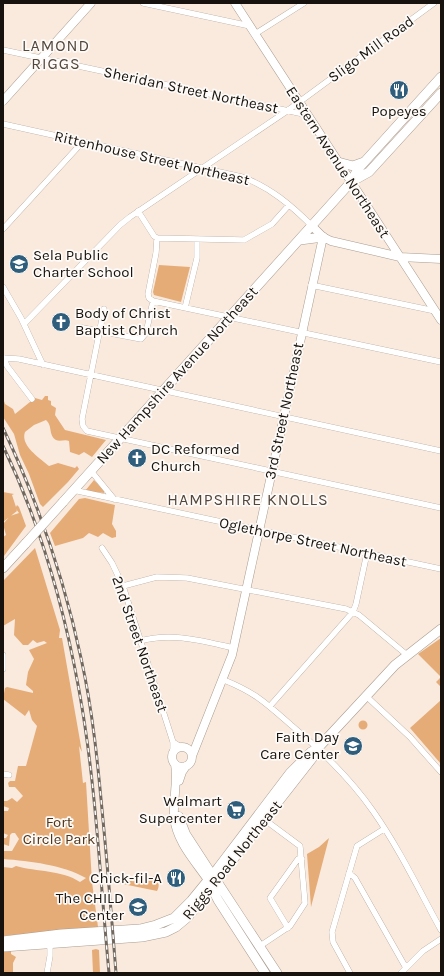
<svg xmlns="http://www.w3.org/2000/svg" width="444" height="976" viewBox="0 0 444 976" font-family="Karla,sans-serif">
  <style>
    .green { fill: #e6ac77 }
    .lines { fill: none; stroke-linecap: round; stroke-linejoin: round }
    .street-casing { stroke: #ab9d91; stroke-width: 6 }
    .secondary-casing { stroke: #ab9d91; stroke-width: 9 }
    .primary-casing { stroke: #ab9d91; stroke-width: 10 }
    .street { stroke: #fff; stroke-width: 5.5 }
    .secondary { stroke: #fff; stroke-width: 8 }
    .primary { stroke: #fff; stroke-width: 9 }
    .rail-casing { stroke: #716860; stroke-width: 3 }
    .rail { stroke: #fdfaf7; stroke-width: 1.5; stroke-dasharray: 4.5; stroke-linecap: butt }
    .primary-bridge-casing { stroke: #ab9d91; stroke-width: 10; stroke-linecap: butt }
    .primary-bridge { stroke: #fff; stroke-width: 9 }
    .labels { text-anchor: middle; stroke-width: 3.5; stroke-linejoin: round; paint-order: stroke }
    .street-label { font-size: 15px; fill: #17120d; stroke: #fdfaf7 }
    .poi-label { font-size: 15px; fill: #17120d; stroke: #fdfaf7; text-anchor: end }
    .park-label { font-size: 15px; fill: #503417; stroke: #fdfaf7 }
    .neighbourhood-label { font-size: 16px; letter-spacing: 1px; fill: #53473c; stroke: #fdfaf7 }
  </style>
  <rect width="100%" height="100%" fill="#f9eadd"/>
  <path class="green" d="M159,265l31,2 -9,35 -27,-7 -1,-3z
    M45,396h3v4l3,1v4l5,3 -1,7 10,15 41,10 -14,17 -8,-5 -5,3 -9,-3 -1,-11c-4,-2 -9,1 -13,-1 -8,-5 -3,-14 -10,-20l-12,5 -9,7c-5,14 15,26 24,34l9,-3 17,5 2,-2 2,3 -11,13 -25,25 -3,-3 -11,-30 -9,-19 -6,-21 -11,-17v-19l2,6 8,5 2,5 20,-16 7,2z
    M94,480l10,11v2l-19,-2z
    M3,492l11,2 -2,1 4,12 1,-2 2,2 7,19 -22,30 -1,-19 3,-2 -3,-11 7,-8 9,-3 -3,-4 1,2 -14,11z
    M85,498l30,7 -3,19 4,7v6l-4,1 -9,-5 -5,4 -9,-4 -6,5 -28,8 -5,-13 29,-34z
    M35,548l25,82 -1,8h3l20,114 -3,-6 4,37 3,-1 6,100 6,45 -95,9v-69l9,1 4,-2c21,6 46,4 64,16l6,-4c-23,-13 -56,-17 -83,-19v-8h9l7,-12 -4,-6h-3l-2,2 -1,11 -6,-2v-6h3l2,-3 -5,-2v-22h5l1,-3 -6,-2v-5h4l5,-3 5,4 6,-6 -8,-9h-6l-1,-4 2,-2h5l3,-15h8l11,-40 -5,-6 -3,-10 -4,6 -22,-17 2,-11 2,-1 26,6v-2l-7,-6 2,-13 6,-13 -5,-9 18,-7 -3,-2 -7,2 -4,-3 -5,5h-5l-9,-10 1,-16 -12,7v-45z
    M441,638v49l-5,-5 5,-5 -23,-23z
    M441,700v64l-31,-36z
    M358.5 725a4.5 4.5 0 1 1 9 0a4.5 4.5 0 1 1-9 0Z
    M329,838l-18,69 -4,-53 12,-7z
    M117,876c20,10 19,3 37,0 5,3 6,10 3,15l-39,-8 -3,-4z
    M96,949l3,1 1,23h-7l-1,-23z
    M11,951v3l5,3 -3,6v10h-10v-21z"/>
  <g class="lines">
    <defs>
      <path id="street" d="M143,3l107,23
        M255,34l49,-31
        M3,50l305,65
        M3,124l239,53c28,10 50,29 70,49
        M138,211l16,25 3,2 87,2 28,-16 17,-19
        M3,229l75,-82 2,-6
        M157,238l-1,15 -8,41 1,4 4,3 288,61
        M311,285l124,26
        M3,287l18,31 22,47
        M185,308l12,-50v-19
        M104,309l-22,110 1,7 4,5 354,77
        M24,324l96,-99 10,-8 157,-106 147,-108
        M78,327l63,12 5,-6 7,-32
        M3,358l16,1 422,92
        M4,358l3,8 25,33
        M91,471l23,28
        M73,490l368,79
        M102,548l10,15 11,23 50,156v12
        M123,586l34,-9 30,1 159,31 13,6 48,40
        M140,641c32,-9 62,0 94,7
        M3,655v14
        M224,680c32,13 42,23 67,45 31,26 59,53 82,86 26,37 46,79 68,119
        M366,696l44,41 31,35
        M270,706l83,-94 3,-8 11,-51
        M173,742l8,5
        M3,774l6,1
        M349,873l6,5 51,90
        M288,928l-18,-30 28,-39h4
        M260,946l30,-20 15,-23 -5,-57 -35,-26
        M47,973l3,-17v-14
        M350,973l-17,-31 -1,-10 25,-86 27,-17
        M401,973l22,-22 18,-12"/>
      <path id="secondary" d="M235,3l206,317
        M3,101l88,-98
        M312,226l11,11 8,4 69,16 41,2
        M172 757a10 10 0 1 1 20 0a10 10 0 1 1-20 0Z
        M192,756l40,-101 91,-418
        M175,764c3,17 -2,35 -1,53 2,24 21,44 34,63
        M179,781l3,-9 4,-6
        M179,816l7,18 26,40"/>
      <path id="primary" d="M338,162l15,4 11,-4
        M351,182l18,-10 72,-79
        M300,240l23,-3
        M63,502l288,-320 7,-13 83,-92
        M3,568l23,-25
        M214,877l63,96
        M210,885l8,15 47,73
        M3,941l58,-7 79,-5 16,-4 18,-7 17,-17 27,-33 72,-95 21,-21 7,-4 77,-83 46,-36
        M3,947l139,-10 24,-5 10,-5 12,-10 126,-161"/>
    </defs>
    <use href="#street" class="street-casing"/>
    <use href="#secondary" class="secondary-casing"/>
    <use href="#primary" class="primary-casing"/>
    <use href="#street" class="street"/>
    <use href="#secondary" class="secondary"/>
    <use href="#primary" class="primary"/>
    <defs>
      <path id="rail" d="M3,428c35,74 61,150 78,230 12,54 17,108 22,162 5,51 9,102 13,153
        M3,446c37,77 61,161 76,244 17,93 21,189 30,283"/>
    </defs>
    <use href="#rail" class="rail-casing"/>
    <use href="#rail" class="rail"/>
    <defs>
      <path id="primary-bridge" d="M26,543l37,-41"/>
    </defs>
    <use href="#primary-bridge" class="primary-bridge-casing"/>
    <use href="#primary-bridge" class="primary-bridge"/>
  </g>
  <defs>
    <symbol id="restaurant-disc" viewBox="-11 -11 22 22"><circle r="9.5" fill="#2f5e7d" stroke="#fdfaf7"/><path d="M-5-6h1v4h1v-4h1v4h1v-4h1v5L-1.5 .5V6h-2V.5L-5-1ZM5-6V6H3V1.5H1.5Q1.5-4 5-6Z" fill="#fff"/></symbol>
    <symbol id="school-disc" viewBox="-11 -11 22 22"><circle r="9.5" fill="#2f5e7d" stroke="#fdfaf7"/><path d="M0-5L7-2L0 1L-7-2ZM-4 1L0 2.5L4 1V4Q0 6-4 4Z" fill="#fff"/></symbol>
    <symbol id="church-disc" viewBox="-11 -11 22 22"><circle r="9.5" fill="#2f5e7d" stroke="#fdfaf7"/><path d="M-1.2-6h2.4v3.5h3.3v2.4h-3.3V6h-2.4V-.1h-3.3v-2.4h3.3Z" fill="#fff"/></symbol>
    <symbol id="supermarket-disc" viewBox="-11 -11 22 22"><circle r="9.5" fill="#2f5e7d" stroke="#fdfaf7"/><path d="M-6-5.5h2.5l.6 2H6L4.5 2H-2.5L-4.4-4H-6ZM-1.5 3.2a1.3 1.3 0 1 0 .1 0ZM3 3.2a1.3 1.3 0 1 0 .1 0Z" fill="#fff"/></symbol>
  </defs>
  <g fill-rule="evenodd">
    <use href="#restaurant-disc" x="388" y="79" width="22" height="22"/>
    <use href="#school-disc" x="8" y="253" width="22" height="22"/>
    <use href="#church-disc" x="50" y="311" width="22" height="22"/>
    <use href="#church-disc" x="126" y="447" width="22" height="22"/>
    <use href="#school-disc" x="342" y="735" width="22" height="22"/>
    <use href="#supermarket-disc" x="225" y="799" width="22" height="22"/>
    <use href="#restaurant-disc" x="165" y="867" width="22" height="22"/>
    <use href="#school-disc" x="127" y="896" width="22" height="22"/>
  </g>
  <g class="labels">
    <g class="street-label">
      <text transform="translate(371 49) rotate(-36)" y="5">Sligo Mill Road</text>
      <text transform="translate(191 90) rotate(12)" y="5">Sheridan Street Northeast</text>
      <text transform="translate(152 158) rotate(13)" y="5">Rittenhouse Street Northeast</text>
      <text transform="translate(338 162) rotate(57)" y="5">Eastern Avenue Northeast</text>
      <text transform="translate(177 375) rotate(-48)" y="5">New Hampshire Avenue Northeast</text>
      <text transform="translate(284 411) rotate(-78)" y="5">3rd Street Northeast</text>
      <text transform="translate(313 542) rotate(12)" y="5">Oglethorpe Street Northeast</text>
      <text transform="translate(140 644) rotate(71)" y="5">2nd Street Northeast</text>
      <text transform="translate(232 860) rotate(-51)" y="5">Riggs Road Northeast</text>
    </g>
    <g class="poi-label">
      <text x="399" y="116" text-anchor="middle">Popeyes</text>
      <text x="33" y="260" text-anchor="start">Sela Public<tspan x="33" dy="17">Charter School</tspan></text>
      <text x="75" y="318" text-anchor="start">Body of Christ<tspan x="75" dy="17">Baptist Church</tspan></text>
      <text x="151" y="454" text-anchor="start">DC Reformed<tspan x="151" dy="17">Church</tspan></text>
      <text x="339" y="742">Faith Day<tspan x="339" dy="17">Care Center</tspan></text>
      <text x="222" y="806">Walmart<tspan x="222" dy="17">Supercenter</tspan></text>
      <text x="162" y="883">Chick-fil-A</text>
      <text x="124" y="903">The CHILD<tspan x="124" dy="17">Center</tspan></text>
    </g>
    <g class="park-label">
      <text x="59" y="827">Fort<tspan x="59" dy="17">Circle Park</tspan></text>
    </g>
    <g class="neighbourhood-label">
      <text x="56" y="51">LAMOND<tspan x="56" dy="18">RIGGS</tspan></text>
      <text x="248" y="505">HAMPSHIRE KNOLLS</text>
    </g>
  </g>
  <rect width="444" height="976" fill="none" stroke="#17120d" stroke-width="8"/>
</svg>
